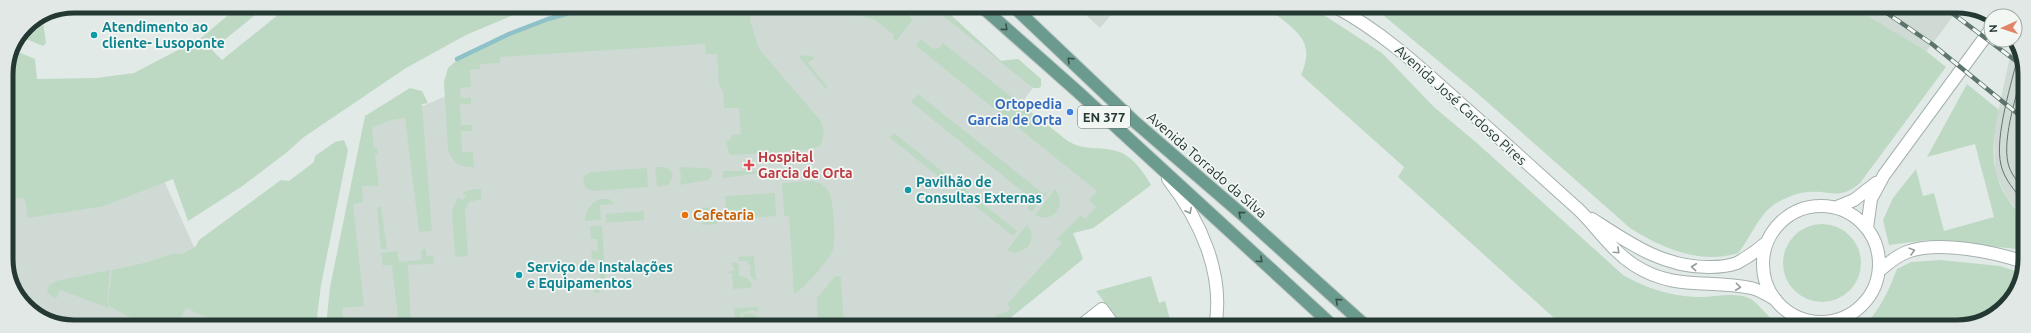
<svg xmlns="http://www.w3.org/2000/svg" width="2031" height="333" viewBox="0 0 2031 333" font-family="Ubuntu,sans-serif">
  <style>
    .built { fill: #d0dad5 }
    .green { fill: #bdd9c4 }
    .lines { fill: none; stroke-linecap: round; stroke-linejoin: round }
    .stream { stroke: #8fc1c9; stroke-width: 4.5 }
    .minor-casing { stroke: #a5b1ad; stroke-width: 14 }
    .primary-casing { stroke: #bdc4c2; stroke-width: 14 }
    .minor { stroke: #fff; stroke-width: 12 }
    .primary { stroke: #6b9b8e; stroke-width: 12 }
    .tram { stroke: #5e756e; stroke-width: 1 }
    .rail-casing { stroke: #5e756e; stroke-width: 4.5 }
    .rail { stroke: #f2f7f4; stroke-width: 3; stroke-dasharray: 9; stroke-linecap: butt }
    .oneway { stroke: #36524a }
    .oneway2 { stroke: #929c99 }
    .culture-dot { fill: #0f9aa8; stroke: #f2f7f4; stroke-width: 1.5 }
    .shop-dot { fill: #3f7fe0; stroke: #f2f7f4; stroke-width: 1.5 }
    .health-dot { fill: #e0444e; stroke: #f2f7f4; stroke-width: 1.5 }
    .food-dot { fill: #e8710a; stroke: #f2f7f4; stroke-width: 1.5 }
    .labels { text-anchor: middle; stroke-width: 3.5; stroke-linejoin: round; paint-order: stroke }
    .shield { fill: #f2f7f4; stroke: #62726d; stroke-width: 1 }
    .shield-label { font-size: 13px; font-weight: bold; fill: #243933 }
    .culture-label { font-size: 14px; font-weight: bold; fill: #0d838f; stroke: #f2f7f4; text-anchor: start }
    .shop-label { font-size: 14px; font-weight: bold; fill: #366cbe; stroke: #f2f7f4; text-anchor: end }
    .street-label { font-size: 14px; fill: #243933; stroke: #f2f7f4 }
    .health-label { font-size: 14px; font-weight: bold; fill: #be3a42; stroke: #f2f7f4; text-anchor: start }
    .food-label { font-size: 14px; font-weight: bold; fill: #c56008; stroke: #f2f7f4; text-anchor: start }
    .rim { fill: none; stroke: #243933; stroke-width: 5 }
  </style>
  <rect width="100%" height="100%" fill="#e1eae6"/>
  <path class="built" d="M701,6h240l60,55 17,-2 23,20v7l-8,2 -13,17 37,30 18,10 13,4 23,1 13,4 11,9 16,22 -58,43 -20,5 10,26 -84,68 -669,-1 11,-78 28,-119 82,-35 5,-27z
    M1076,6h43l-19,22z
    M1853,7h107l-34,45z
    M2013,42l11,19v34l-8,41 1,31 7,9v41l-17,-19 -12,-25 -1,-42z
    M162,176l36,80 -49,70h-84l-36,-16 -21,-34 -1,-79 83,8z
    M183,302l50,24h-61z"/>
  <path class="green" d="M74,6l33,1 -64,14 3,22 -3,3 -24,-10c15,-22 31,-25 55,-30z
    M239,6h27l-54,44 10,10 67,-54h246l-69,29 -60,33 -102,69 -18,16 -45,34 -53,34 -15,-42 -69,27 -76,12 -3,-19 -18,-2 -1,-123 5,-25 24,10 2,20 60,-1 37,-5 67,-35z
    M596,6h156l-2,14 9,29 61,71 4,10 -3,15 -11,5 -77,5 -4,-1 -3,-13 5,-1v-5l10,-1 -2,-26h-15l-1,-16 -4,-7 -2,-31h-11l-1,-10 -205,13v6l-20,1v5l-10,1 1,17 -11,1 1,10h10v6h-11l1,21h11v6h-11l1,21h11l1,15c-14,1 -23,-5 -26,-18l-4,-67 4,-14 9,-8 52,-26 39,-14z
    M789,6h108l16,13 -17,22 -3,-3 1,-3 -19,-15 -9,-3z
    M931,6h10l60,55 17,-2 23,20v7l-2,2h-6z
    M1268,6h42l72,47 52,54 44,37 145,131c23,13 47,21 73,22 17,1 39,-6 55,2 5,3 22,22 28,28h-215l-166,-150 6,-10 -103,-92c12,-28 3,-38 -19,-56 -6,-4 -10,-7 -14,-13z
    M1372,6l481,1 73,44 20,16 -86,116c-21,18 -28,7 -51,9 -9,0 -22,5 -29,9 -21,10 -28,36 -42,52 -37,12 -77,-5 -108,-25l-153,-135z
    M1960,7h6l20,9 -5,5z
    M921,39l12,10 6,-1 4,-5 126,99c15,8 28,5 43,8 19,3 30,20 39,35l-58,43 -20,5 10,26 -84,68h-12l11,-13 9,-2 3,-3 -3,-5 55,-61 -5,-4 24,-24 4,4 11,-12 -7,-7 8,-9 -181,-145z
    M802,55l14,2 -8,6 20,25 -2,1 -27,-32z
    M1967,84l32,26c-10,41 -9,77 25,107v35l-7,-3 -89,-9 -39,5 -6,-25 10,-22 23,-29 7,27 11,-3 10,38 50,-14 -19,-73 -48,13z
    M410,88l12,3 6,12 -6,1 10,127 -13,1 -14,-114 -14,2 -19,8 2,20h3l1,6h-3l4,32h-17l1,16 -10,2 11,102 -22,2 2,18h-18l4,-39 35,-171z
    M918,94l126,100 8,-7 -20,25 -5,-4 6,-8 -122,-98z
    M2017,126l7,6v44l-7,-9z
    M894,133l123,98 -4,5 -123,-98z
    M344,140l4,10 -27,135 -5,41h-91l-39,-18 -10,18h-31l-11,-7 -24,-12 -2,-7 4,-30 36,-8 24,-8h10l14,-8 3,-6 82,-60 8,1 25,-19 1,-6 20,-14z
    M655,167c9,0 15,-1 18,9l-5,9 -11,2z
    M679,167l28,1 5,3v4l-4,5 -28,5 1,-9z
    M647,168l1,19 -56,4 -6,-3 -3,-6 2,-7 6,-3z
    M723,171h36l1,2 -37,5z
    M811,181c8,1 14,4 18,11 5,9 7,49 4,58 -4,10 -30,40 -39,44l-5,-78h-5l-2,-33z
    M481,189v10l-12,3 -4,8 3,46 -13,1 -3,-43 1,-7 5,-10 4,3 4,-3 -3,-4 5,-3z
    M1055,189c13,16 -2,36 -20,26z
    M775,193l1,23 -49,4 -2,-24z
    M600,199h9l6,5 -15,1 1,15 -16,1c0,-11 6,-18 15,-22z
    M378,207h3l6,42h-6l-4,-41z
    M716,207l1,17 -15,1 -1,-17z
    M644,211v9l-38,3v-9z
    M1783 263a39 39 0 1 1 78 0a39 39 0 1 1-78 0Z
    M1027,225c6,8 6,14 1,22l-13,6 -8,-3z
    M590,226h12l4,59 -7,1 1,7h-6l-1,-12 7,-1 -2,-21h-6l-1,-8 7,-1 -1,-11h-6z
    M426,249v7h7l1,8 -26,1 3,61h-12l-7,-61 -9,1 -2,-13 16,-2 2,11 22,-2v-10z
    M754,256l2,26 -6,-7 1,-10h-3l-1,-4h-7l-2,-4z
    M1940,260l60,6 22,7 -20,37 -45,17h-94c17,-17 25,-35 34,-58l14,-7z
    M731,262l6,1 2,4v8l10,4 3,7 -2,2 -17,1 -1,-16h-7l10,-3z
    M110,270l-3,30 2,8 -49,-18 -4,9 -9,-6 2,-8 7,-4z
    M835,276h4l2,2 3,49h-26l-1,-29z
    M1151,276l8,27 6,-2 7,26h-49l-27,-36z
    M757,307l1,5 -6,-2 -11,4 -1,6 2,7h-6l-2,-19z
    M749,313l9,3 1,11h-14l-2,-12z"/>
  <g class="lines">
    <path class="stream" d="M457,59l52,-25 39,-15 46,-13"/>
    <defs>
      <path id="minor" d="M1334,6c49,26 88,63 129,100 39,34 77,69 115,103 19,18 33,41 56,56 40,26 75,14 117,23 9,2 17,7 25,12
        M1168,179c32,41 57,95 47,148
        M1763 264a58 58 0 1 1 116 0a58 58 0 1 1-116 0Z
        M1837,207l17,-7 22,-17
        M1592,219c37,24 72,49 118,48 8,0 19,-1 27,-4 11,-6 21,-13 30,-21
        M1867,228l4,-29 13,-24 107,-146
        M1879,271c8,-7 17,-15 28,-19 31,-12 87,0 117,10
        M1079,327l23,-18 13,18"/>
      <path id="primary" d="M981,6l97,86 256,235
        M1013,6l122,116 110,95 122,110"/>
    </defs>
    <use href="#minor" class="minor-casing"/>
    <use href="#primary" class="primary-casing"/>
    <use href="#minor" class="minor"/>
    <use href="#primary" class="primary"/>
    <path class="tram" d="M2019,52c-7,30 -25,85 -18,113 3,14 14,26 23,37
      M2024,65c-6,27 -22,71 -16,98 2,10 10,19 16,27"/>
    <defs>
      <path id="rail" d="M1878,7l54,37 92,75
        M1944,7l80,60"/>
    </defs>
    <use href="#rail" class="rail-casing"/>
    <use href="#rail" class="rail"/>
  </g>
  <defs><path id="oneway-chevron" d="M-2-3.5L2.5 0L-2 3.5" fill="none" stroke-width="1.6" stroke-linecap="round" stroke-linejoin="round"/></defs>
  <g class="oneway">
    <use href="#oneway-chevron" transform="translate(1005 28) rotate(42)"/>
    <use href="#oneway-chevron" transform="translate(1070 60) rotate(-136)"/>
    <use href="#oneway-chevron" transform="translate(1241 214) rotate(-140)"/>
    <use href="#oneway-chevron" transform="translate(1260 260) rotate(42)"/>
    <use href="#oneway-chevron" transform="translate(1338 301) rotate(-138)"/>
  </g>
  <g class="oneway2">
    <use href="#oneway-chevron" transform="translate(1189 211) rotate(63)"/>
    <use href="#oneway-chevron" transform="translate(1617 251) rotate(43)"/>
    <use href="#oneway-chevron" transform="translate(1912 251) rotate(-15)"/>
    <use href="#oneway-chevron" transform="translate(1694 267) rotate(-174)"/>
    <use href="#oneway-chevron" transform="translate(1738 287) rotate(6)"/>
  </g>
  <g class="culture-dot">
    <circle cx="94" cy="35" r="4"/>
    <circle cx="908" cy="190" r="4"/>
    <circle cx="519" cy="275" r="4"/>
  </g>
  <circle class="shop-dot" cx="1070" cy="112" r="4"/>
  <path class="health-dot" d="M747 159h4v4h4v4h-4v4h-4v-4h-4v-4h4z"/>
  <circle class="food-dot" cx="685" cy="215" r="4"/>
  <g class="labels">
    <rect class="shield" x="1078" y="106" width="52" height="22" rx="3"/>
    <g class="shield-label">
      <text x="1104" y="122">EN 377</text>
    </g>
    <g class="culture-label">
      <text x="102" y="32">Atendimento ao<tspan x="102" dy="16">cliente- Lusoponte</tspan></text>
      <text x="916" y="187">Pavilhão de<tspan x="916" dy="16">Consultas Externas</tspan></text>
      <text x="527" y="272">Serviço de Instalações<tspan x="527" dy="16">e Equipamentos</tspan></text>
    </g>
    <g class="shop-label">
      <text x="1062" y="109">Ortopedia<tspan x="1062" dy="16">Garcia de Orta</tspan></text>
    </g>
    <g class="street-label">
      <text transform="translate(1461 105) rotate(42)" y="5">Avenida José Cardoso Pires</text>
      <text transform="translate(1207 165) rotate(41)" y="5">Avenida Torrado da Silva</text>
    </g>
    <g class="health-label">
      <text x="758" y="162">Hospital<tspan x="758" dy="16">Garcia de Orta</tspan></text>
    </g>
    <g class="food-label">
      <text x="693" y="220">Cafetaria</text>
    </g>
  </g>
  <path d="M0 0H2031V333H0ZM74 13H1957A61 61 0 0 1 2018 74V259A61 61 0 0 1 1957 320H74A61 61 0 0 1 13 259V74A61 61 0 0 1 74 13Z" fill="#e2e8e5" fill-rule="evenodd"/>
  <path class="rim" d="M74 13H1957A61 61 0 0 1 2018 74V259A61 61 0 0 1 1957 320H74A61 61 0 0 1 13 259V74A61 61 0 0 1 74 13Z"/>
  <g transform="translate(2003 28) rotate(267)"><circle r="19" fill="#f2f7f4" stroke="#a0aba7"/>
  <path d="M0-3L7 15L0 10L-7 15Z" fill="#e28467"/>
  <text y="-6" font-size="11" font-weight="bold" text-anchor="middle" fill="#243933">N</text>
  </g>
</svg>
